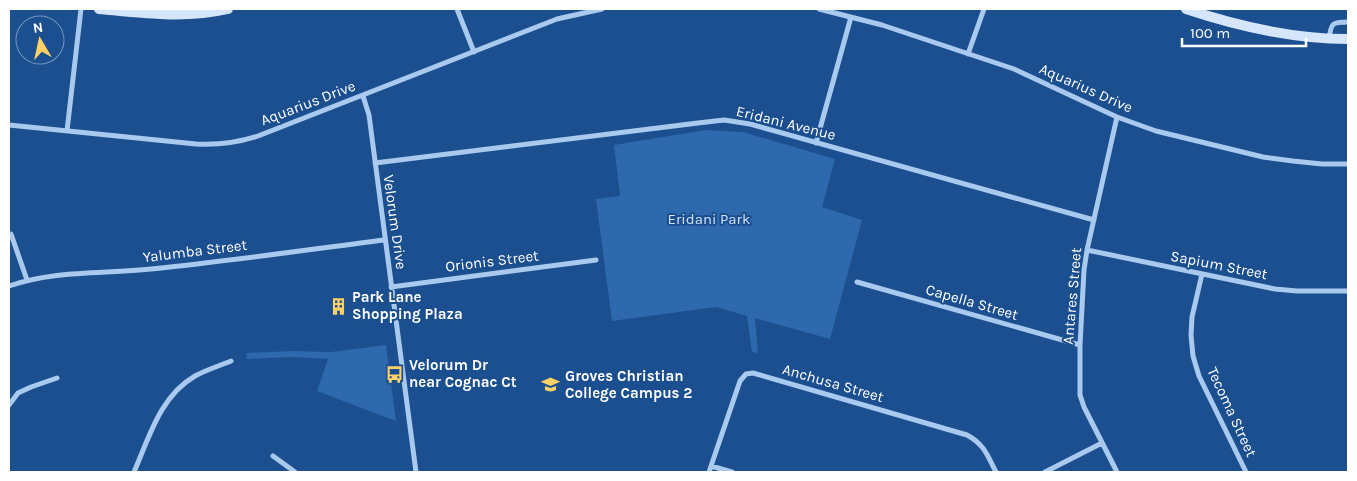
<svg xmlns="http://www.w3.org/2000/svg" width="1357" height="481" viewBox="0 0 1357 481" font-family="Karla,sans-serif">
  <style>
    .green { fill: #2e69ad }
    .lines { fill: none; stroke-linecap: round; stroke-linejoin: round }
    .street { stroke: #a9c9ee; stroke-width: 5 }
    .secondary { stroke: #d6e6fa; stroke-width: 10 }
    .labels { text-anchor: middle; stroke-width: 4; stroke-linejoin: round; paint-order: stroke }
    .street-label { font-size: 15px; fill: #fff; stroke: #1b4f8f }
    .park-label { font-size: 15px; fill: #cfe3fa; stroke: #1b4f8f }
    .poi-label { font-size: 15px; font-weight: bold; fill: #fff; stroke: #1b4f8f; text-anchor: start }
  </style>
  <rect width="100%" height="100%" fill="#1b4f8f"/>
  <path class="green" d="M706,130l37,2 92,27 -13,48 40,13 -32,119 -75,-21 3,35 -6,-1 -5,-36 -31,-9 -104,14 -16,-122 24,-3 -6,-51z
    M386,345l10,76 -79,-30 11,-32 -39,-2 -42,2 -1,-6 46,-2 39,1z"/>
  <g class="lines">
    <path class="street" d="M457,9l17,43
      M819,9l63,16 132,44 103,48 39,14 107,26 30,4 29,3h26
      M1329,39c2,-16 3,-17 19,-17
      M968,54l16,-45
      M363,96l6,19 47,357
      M9,125l187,19c21,1 41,-1 62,-8l299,-117 45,-10
      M67,131l14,-122
      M816,143l35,-126
      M375,163l323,-40 26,-3 26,4 344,96
      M11,234l16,46
      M1087,250l188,39 22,2h51
      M1202,274l-10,43 -1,18 2,21 6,20 47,96
      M857,282l223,63
      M9,286c45,-16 95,-12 142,-17 78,-8 156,-19 233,-29
      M391,287l205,-27
      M9,405l9,-12 13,-6 26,-9
      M273,456l22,16
      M711,466l21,6
      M134,472c15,-34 26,-76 61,-96 11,-6 24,-10 36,-15
      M709,472l31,-91 6,-7 7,-1 214,62c18,10 20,20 29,37
      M1045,472l57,-29
      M1117,472l-33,-65 -4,-12v-50l4,-75 3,-20 30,-133"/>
    <path class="secondary" d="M99,9c43,4 86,10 129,0
      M1186,9c51,17 108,30 162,30"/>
  </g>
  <defs>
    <symbol id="building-bare" viewBox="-9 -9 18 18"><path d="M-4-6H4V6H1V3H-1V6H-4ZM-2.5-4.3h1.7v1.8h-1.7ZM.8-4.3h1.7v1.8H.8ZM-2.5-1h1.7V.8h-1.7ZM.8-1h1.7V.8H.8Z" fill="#ffd166" stroke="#1b4f8f" stroke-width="2.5" paint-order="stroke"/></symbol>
    <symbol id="bus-bare" viewBox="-9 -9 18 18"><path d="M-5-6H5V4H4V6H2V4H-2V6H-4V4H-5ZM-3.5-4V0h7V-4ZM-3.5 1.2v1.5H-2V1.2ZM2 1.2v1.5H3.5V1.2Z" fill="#ffd166" stroke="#1b4f8f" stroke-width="2.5" paint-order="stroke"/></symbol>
    <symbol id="school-bare" viewBox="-9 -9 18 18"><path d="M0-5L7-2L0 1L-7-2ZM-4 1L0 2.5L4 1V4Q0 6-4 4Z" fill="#ffd166" stroke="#1b4f8f" stroke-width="2.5" paint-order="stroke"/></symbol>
  </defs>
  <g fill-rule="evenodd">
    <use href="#building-bare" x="326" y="294" width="25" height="25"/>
    <use href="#bus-bare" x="382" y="362" width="25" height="25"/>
    <use href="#school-bare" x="538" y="372" width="25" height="25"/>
  </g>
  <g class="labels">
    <g class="street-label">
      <text transform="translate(1086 88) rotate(24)" y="5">Aquarius Drive</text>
      <text transform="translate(308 103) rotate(-21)" y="5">Aquarius Drive</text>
      <text transform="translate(786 123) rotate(14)" y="5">Eridani Avenue</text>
      <text transform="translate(395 222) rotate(82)" y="5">Velorum Drive</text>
      <text transform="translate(195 251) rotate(-7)" y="5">Yalumba Street</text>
      <text transform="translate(492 261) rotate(-7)" y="5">Orionis Street</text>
      <text transform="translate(1219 265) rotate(11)" y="5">Sapium Street</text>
      <text transform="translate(1072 296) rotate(-85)" y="5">Antares Street</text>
      <text transform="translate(972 302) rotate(16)" y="5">Capella Street</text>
      <text transform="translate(833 383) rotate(16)" y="5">Anchusa Street</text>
      <text transform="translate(1232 412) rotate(65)" y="5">Tecoma Street</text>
    </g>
    <g class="park-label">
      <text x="709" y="224">Eridani Park</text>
    </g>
    <g class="poi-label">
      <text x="352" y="302">Park Lane<tspan x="352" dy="17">Shopping Plaza</tspan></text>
      <text x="409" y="370">Velorum Dr<tspan x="409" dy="17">near Cognac Ct</tspan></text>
      <text x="565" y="381">Groves Christian<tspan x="565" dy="17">College Campus 2</tspan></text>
    </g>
  </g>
  <rect width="1357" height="481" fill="none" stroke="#ffffff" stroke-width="20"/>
  <g transform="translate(40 40) rotate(351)"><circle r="24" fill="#1b4f8f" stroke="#7695bc"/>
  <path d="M0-4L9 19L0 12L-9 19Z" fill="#ffd166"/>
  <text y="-8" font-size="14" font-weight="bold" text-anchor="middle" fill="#ffffff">N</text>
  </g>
  <path d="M1182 38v8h124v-8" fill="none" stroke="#ffffff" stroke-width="2.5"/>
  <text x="1190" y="38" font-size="15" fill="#ffffff" stroke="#1b4f8f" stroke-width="4" paint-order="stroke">100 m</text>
</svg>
